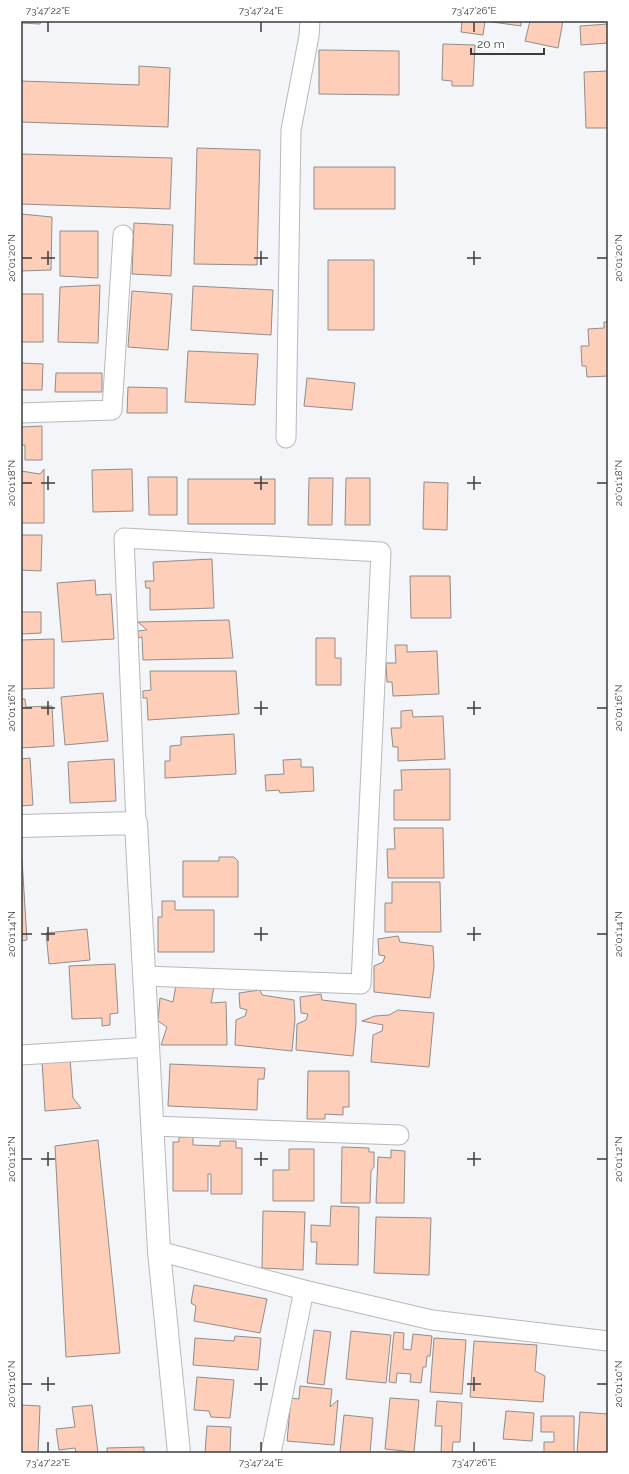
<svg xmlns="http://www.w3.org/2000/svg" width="629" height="1474" viewBox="0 0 629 1474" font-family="Raleway,sans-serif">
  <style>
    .building { fill: #ffceb8; stroke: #918d8b }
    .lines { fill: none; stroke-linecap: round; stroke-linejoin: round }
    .minor-casing { stroke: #b7b9bc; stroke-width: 21 }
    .tertiary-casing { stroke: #b7b9bc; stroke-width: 24 }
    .minor { stroke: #fff; stroke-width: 19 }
    .tertiary { stroke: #fff; stroke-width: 22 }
    .ticks { fill: none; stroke: #3b3c3d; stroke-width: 1.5 }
    .neatline { fill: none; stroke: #3b3c3d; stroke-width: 1.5 }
    .ticks-label { font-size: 10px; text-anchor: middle; fill: #3b3c3d }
  </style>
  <rect width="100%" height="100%" fill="#f3f5f8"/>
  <path class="building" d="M21,21h20l-1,3 -19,-1z
    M462,21h59v5l-36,-5 -2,14 -22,-3z
    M530,21h33l-5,27 -33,-7z
    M608,24v19l-27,2 -1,-19z
    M443,44l32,1 -2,41h-21v-5l-10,-1z
    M319,50l80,1v44l-80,-1z
    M139,66l31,2 -2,59 -147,-5v-41l118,4z
    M608,71v57h-22l-2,-56z
    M197,148l63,2 -3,115 -63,-1z
    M21,154l151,4 -2,51 -149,-5z
    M314,167h81v42h-81z
    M21,214l31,3 -1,53 -30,1z
    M134,223l39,2 -2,51 -39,-2z
    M60,231h38v47l-38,-2z
    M328,260h46v70h-46z
    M100,285l-2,58 -40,-1 2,-55z
    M193,286l80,4 -2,45 -80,-5z
    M132,291l40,3 -4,56 -40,-3z
    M21,294h22v48h-22z
    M604,322h4v54l-21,1 -1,-11h-4l-1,-20h8l-1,-17 16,-1z
    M188,351l70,3 -3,51 -70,-3z
    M21,363l22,1 -1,26h-21z
    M56,373h46v19h-47z
    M307,378l48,5 -3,27 -48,-4z
    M128,387l39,1v25h-40z
    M42,426v34h-17v-15h-4v-18z
    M44,469v54h-23v-52l19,3z
    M132,469l1,42 -40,1 -1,-42z
    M148,477h29v38h-28z
    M309,478h24l-1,47h-24z
    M346,478h24v47h-25z
    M188,479h87v45h-87z
    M424,482l24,1 -1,47 -24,-1z
    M21,535h21l-1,36 -20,-1z
    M212,559l2,49 -64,2v-22h-4l-1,-7h9l-1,-19z
    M410,576h40l1,42h-40z
    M95,580l1,15 15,-1 3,45 -52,3 -5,-59z
    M21,612h20v21l-20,1z
    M229,620l4,38 -90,2 -1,-23 -4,1v-7l9,-1 -9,-8z
    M316,638h19v20h6v27h-25z
    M54,639v49l-33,1v-49z
    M395,645h12v7l30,-1 2,43 -46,2 -1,-14h-5l-1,-19h10z
    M150,671h86l3,43 -91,6 -1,-22h-4v-7l8,-1z
    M103,693l5,48 -43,4 -4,-48z
    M21,699h4l1,8 26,-1 2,40 -33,2z
    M412,710l1,7 30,-1 2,43 -47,2v-14h-5l-2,-19h10v-17z
    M234,734l2,40 -71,4v-17h5v-15l11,-1v-8z
    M30,758l3,47 -12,1v-47z
    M114,759l2,42 -46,2 -2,-41z
    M301,759v8h12l1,24 -34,2 -1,-3 -13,1 -1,-16 19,-1 -1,-14z
    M450,769v51h-56v-30h8l-1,-20z
    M394,828h49l1,50h-56l-1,-29h8z
    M219,857h15l4,4v36h-55v-36h36z
    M21,859h1l5,81 -6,1z
    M392,882h48l1,50h-56v-29h7z
    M162,901h13v9h39v42h-56v-35h4z
    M87,929l3,31 -41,4 -3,-31z
    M398,936l2,6 33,4 1,20 -4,32 -56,-6v-26l9,-4 2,-6 -6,-1 -1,-16z
    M115,964l3,49 -8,1v11l-8,1v-8l-30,1 -3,-53z
    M176,985l38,2 -3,16 15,-1 1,43h-66l6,-18 -9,-6 2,-23 13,4z
    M260,990l2,5 32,5 1,19 -3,32 -57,-6 1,-25 9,-4 2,-6 -7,-2 -1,-15z
    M321,994l1,6 34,4v20l-3,32 -57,-6 1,-26 9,-4 2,-6 -7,-1 -1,-16z
    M398,1010l36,3 -5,54 -58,-5 2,-27 9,-4 1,-6 -21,-4 13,-5 14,-1z
    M70,1058l3,40 8,10 -36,3 -3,-51z
    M170,1064l95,4 -1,11h-6l-1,31 -89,-4z
    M308,1071h41v36h-6v8l-18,-1v5h-18z
    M179,1137h14v8l27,1v-5h16v7h6v46h-31v-20h-3v17h-35v-49h6z
    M98,1140l22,213 -54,4 -11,-211z
    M342,1147l27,1v4h5v15l-3,4 -1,32h-29z
    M289,1149h25v52h-41v-31h16z
    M391,1150l14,1 -1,52h-28l2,-46 13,1z
    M331,1206l28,1 -1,58 -42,-1 1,-22h-6v-17l19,1z
    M263,1211l42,1 -2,58 -41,-2z
    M376,1217l55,1 -2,57 -55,-2z
    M194,1285l73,14 -7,34 -66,-12 2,-15 -5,-3z
    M314,1330l17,2 -7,53 -17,-2z
    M351,1331l40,4 -5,48 -40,-4z
    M394,1332l10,1 -1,16 8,1 2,-16 19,2 -2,20h-3l-1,11h-3l-2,16 -11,-1 1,-8 -14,-1 -1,10 -7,-1z
    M235,1336l26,2 -3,32 -65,-5 2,-27 39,3z
    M434,1338l32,2 -4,54 -32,-2z
    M474,1341l63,4 -2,26 10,5 -2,26 -73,-5z
    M197,1377l37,3 -4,38 -19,-1 -2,-6 -15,-1z
    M300,1386l32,3 -2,18 8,-7 -4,45 -47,-4 4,-43 8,1z
    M390,1398l29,2 -5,52 -29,-3z
    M437,1401l25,2 -2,39h-7l-1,11h-11l1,-27h-7z
    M21,1405l19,1 -2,47h-17z
    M92,1405l6,48h-22l-1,-5 -16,2 -3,-21 19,-2 -3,-20z
    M506,1411l28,2 -2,28 -29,-2z
    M580,1412l28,2v39h-31z
    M344,1415l29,3 -3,35 -30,-1z
    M541,1416h33v37h-30v-11h10v-10h-13z
    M207,1426l24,1 -1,26h-25z
    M144,1447v6h-37v-5z"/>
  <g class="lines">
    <defs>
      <path id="minor" d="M21,413l91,-3 11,-175
        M286,438l5,-308 18,-94 1,-15
        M136,823l-12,-285 257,14 -20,432 -217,-8
        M21,1055l127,-8
        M152,1126l247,9
        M159,1251l145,39 128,30 176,21
        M271,1453l33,-163"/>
      <path id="tertiary" d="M21,826l115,-3 23,428 20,202"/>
    </defs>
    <use href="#minor" class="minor-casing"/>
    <use href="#tertiary" class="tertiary-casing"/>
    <use href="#minor" class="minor"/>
    <use href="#tertiary" class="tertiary"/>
  </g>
  <path class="ticks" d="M48,22v10M261,22v10M474,22v10M48,251v14M261,251v14M474,251v14M22,258h10M41,258h14M254,258h14M467,258h14M597,258h10M48,476v14M261,476v14M474,476v14M22,483h10M41,483h14M254,483h14M467,483h14M597,483h10M48,701v14M261,701v14M474,701v14M22,708h10M41,708h14M254,708h14M467,708h14M597,708h10M48,927v14M261,927v14M474,927v14M22,934h10M41,934h14M254,934h14M467,934h14M597,934h10M48,1152v14M261,1152v14M474,1152v14M22,1159h10M41,1159h14M254,1159h14M467,1159h14M597,1159h10M48,1377v14M261,1377v14M474,1377v14M22,1384h10M41,1384h14M254,1384h14M467,1384h14M597,1384h10M48,1442v10M261,1442v10M474,1442v10"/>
  <rect width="629" height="1474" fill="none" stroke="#ffffff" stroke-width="44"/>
  <path d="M471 48v6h73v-6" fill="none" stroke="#3b3c3d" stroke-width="2"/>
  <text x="477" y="48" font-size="12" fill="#3b3c3d" stroke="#ffffff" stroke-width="3" paint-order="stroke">20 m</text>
  <rect x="22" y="22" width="585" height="1430" class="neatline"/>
  <g class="ticks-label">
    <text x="48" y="14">73°47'22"E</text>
    <text x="261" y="14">73°47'24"E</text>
    <text x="474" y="14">73°47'26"E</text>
    <text transform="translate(11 258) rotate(-90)" y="4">20°01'20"N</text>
    <text transform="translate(618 258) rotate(-90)" y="4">20°01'20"N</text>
    <text transform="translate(11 483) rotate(-90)" y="4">20°01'18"N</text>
    <text transform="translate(618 483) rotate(-90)" y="4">20°01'18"N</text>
    <text transform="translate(11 708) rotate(-90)" y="4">20°01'16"N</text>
    <text transform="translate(618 708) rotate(-90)" y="4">20°01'16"N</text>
    <text transform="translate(11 934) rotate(-90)" y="4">20°01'14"N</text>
    <text transform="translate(618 934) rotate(-90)" y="4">20°01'14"N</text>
    <text transform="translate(11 1159) rotate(-90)" y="4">20°01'12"N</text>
    <text transform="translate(618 1159) rotate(-90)" y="4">20°01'12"N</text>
    <text transform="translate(11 1384) rotate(-90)" y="4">20°01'10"N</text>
    <text transform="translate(618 1384) rotate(-90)" y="4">20°01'10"N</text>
    <text x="48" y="1466">73°47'22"E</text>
    <text x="261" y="1466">73°47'24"E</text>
    <text x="474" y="1466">73°47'26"E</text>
  </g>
</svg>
